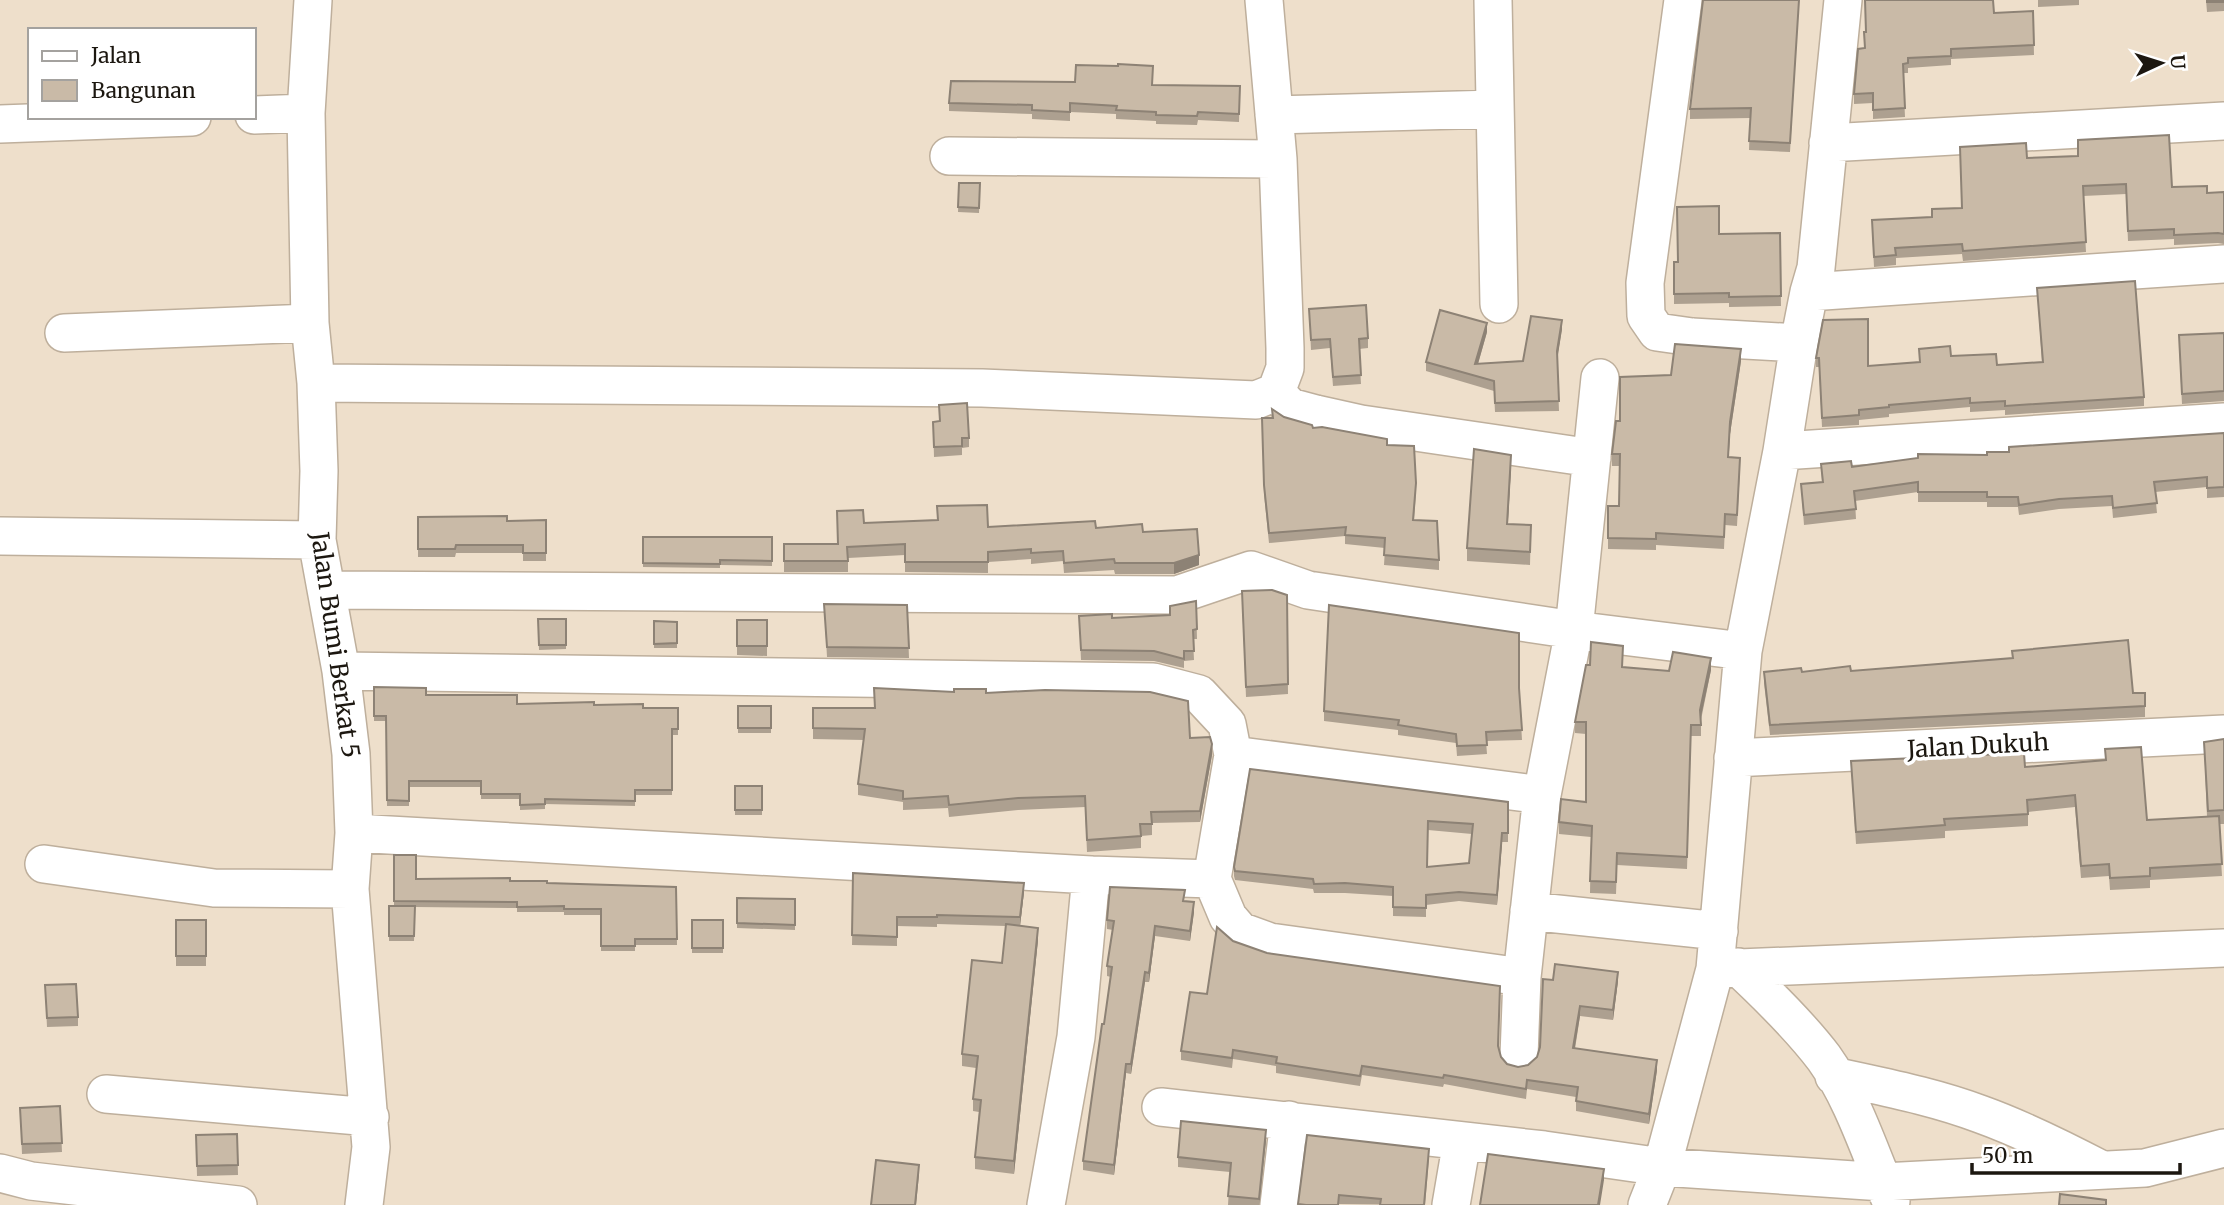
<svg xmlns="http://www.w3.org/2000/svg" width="2224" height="1205" viewBox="0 0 2224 1205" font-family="Merriweather,serif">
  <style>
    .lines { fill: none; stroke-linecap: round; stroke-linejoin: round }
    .minor-casing { stroke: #beaf9c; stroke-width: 40 }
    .minor { stroke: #fff; stroke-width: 37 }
    .wall { fill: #ada090; fill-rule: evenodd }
    .shaded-wall { fill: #8d8275 }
    .building { fill: #c9baa7; stroke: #8d8275; stroke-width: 2; fill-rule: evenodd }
    .labels { text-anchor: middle; stroke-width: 7; stroke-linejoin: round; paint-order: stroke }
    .street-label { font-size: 24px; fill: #1c1710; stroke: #fff }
  </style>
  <rect width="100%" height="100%" fill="#eedfcb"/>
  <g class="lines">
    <defs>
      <path id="minor" d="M313,0l-7,113 4,210 6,60 3,88 -2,69 24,131 10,83 3,79 -4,56 21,258 -7,58
        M1264,0l14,159 7,189v20l-9,24 14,15 26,7 45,10 231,34
        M1493,0l6,304
        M1683,0l-38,283 1,33 11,16 35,5 107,6
        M254,115l52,-2
        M1274,115l221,-6
        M0,124l192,-7
        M1828,143l396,-22
        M949,156l329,3
        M1809,292l415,-28
        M64,333l246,-10
        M316,383l666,5 274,12 20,-8
        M1782,451l442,-29
        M0,536l317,4
        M328,590l849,5 74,-25 57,20 266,40 169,21
        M341,671l812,11 46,12 28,30 6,31 309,40
        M1733,758l491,-24
        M354,833l737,42 121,4 16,38 12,14 30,11 252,35
        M44,864l170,24 136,1
        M1212,879l21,-124
        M1529,911l190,20
        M1738,967c30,28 61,58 86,91 30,42 46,96 67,143
        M1715,969l509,-21
        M1519,1056l3,-79 20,-182 32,-165 26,-252
        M1834,1076c49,11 98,20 146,38 42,15 82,35 122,56
        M106,1094l264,23
        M1161,1107l383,43 118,17 221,15 262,-14 79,-20
        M0,1173l31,8 207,24
        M1046,1205l30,-168 15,-162
        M1279,1205l10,-85
        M1451,1205l11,-64
        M1647,1205l15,-38 53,-198 28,-318 39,-200 17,-108 10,-51 7,-24 27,-268"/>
    </defs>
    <use href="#minor" class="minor-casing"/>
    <use href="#minor" class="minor"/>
  </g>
  <path class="wall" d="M1799,0l-9,152 -41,-2 1,-32 -60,1v-10z
    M2038,0h41v5l-41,2z
    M2206,0h18v11l-17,1z
    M2033,11l1,44 -83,4v6l-43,3v5h-5l2,44 -32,2v-16l-19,1v-10l10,-46v-16l130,-19z
    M1153,85l87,1 -1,36 -41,-2 -1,5 -41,-1v-3l-40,-2v-5l-46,-2v9l-38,-2v-5l-83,-3v-8z
    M2027,158l145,29 35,6 17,-1v52l-6,-1 -44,2v-6l-46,2 -2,-47 -43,2 3,56 -123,9 -1,-7 -66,4v7l-22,2 -2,-38 60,-12 30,-9z
    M959,183h21l-1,30 -21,-1z
    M1780,233l1,73 -52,1v-4l-55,1v-42h4l41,-28z
    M2037,288l107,109v9l-139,9v-5l-35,2v-5l-81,7v3l-30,3v5l-37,2 -3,-60h-3v-9l52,8 51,-4v-13l78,16 45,-3z
    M1309,309l59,29v10l-9,1 2,35 -28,2 -3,-38 -19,2z
    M1562,329l-5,30 2,52 -64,1 -1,-21 -68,-20v-9l61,-30 -9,32 45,-3z
    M2224,333v68l-42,3 -3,-59z
    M1741,361l-11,73 -2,23 12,12 -3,57 -12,-1 -1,24 -68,-4v5l-48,-1v-43h11l1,-40h-8v-12l8,-33 51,-46z
    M1284,417l29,11 74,17 29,47 -2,28 25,40v10l-55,-5 1,-17 -40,-4v-8l-76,7 -5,-49 -2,-76z
    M933,422l36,16v9l-7,1v7l-28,2z
    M2224,433v64l-17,1v-11l-52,5 2,21 -44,5 -1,-12 -53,3 -40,6 -1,-8h-31v-5h-69v-10l-63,9 1,18 -52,6 -3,-41 21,-1 -1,-19 31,3z
    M1511,467l-3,57 23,1 -1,40 -63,-4v-13z
    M837,511l27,12 124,4 108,1 47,4 56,33 -25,9h-59l-1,-4 -50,3 -1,-12 -32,3v-5l-43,3v11l-83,-1v-17l-57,3v14h-64v-28h54z
    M418,517l89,4 39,-1v41h-23v-8h-67l-1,4h-37z
    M643,537h129v29l-52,-1v3l-77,-1z
    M1287,595l1,99 -42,3 -4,-97z
    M1196,601l1,38h-4l1,21 -10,1v7l-30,-7 -73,-1 -2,-44 33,2 58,-3v-9z
    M824,604l83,1 2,53 -82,-1z
    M538,619h28v30l-27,1z
    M737,620h30v36l-30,-1z
    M654,621l23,1v26h-23z
    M2012,651l121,42h12v24l-375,18 -6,-52v-11l87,-1 161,-13z
    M1622,667l47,4 42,-1 -10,50v16h-10l-4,133 -70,-4 -1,29 -26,-1 1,-56 -32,-3v-12l27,-20v-68l-11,-1v-11z
    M374,687l52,8 91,9 77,1 49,3h35v27h-6v60h-37v11l-90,-2v5l-25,1v-11h-39v-12h-72v19h-22l-1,-85h-12z
    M874,688l112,5 204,45 22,17 -12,67 -48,1v12l-11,1v12l-54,4 -2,-45 -67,3 -69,7 -1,-9 -45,2v-8l-45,-7v-11l6,-44 -51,-1v-31h61z
    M1519,688l3,52 -36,1 1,13 -30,2 -1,-13 -58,-8v-5l-74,-9v-10z
    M738,706h33v27h-33z
    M2224,739v85h-5l3,52 -72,4v8l-40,2 -1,-14 -28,2 -6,-71 -47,5v14l-83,5v7l-89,6 -5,-83 174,6 80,-7v-11l42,71 60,-3 -3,-75z
    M735,786h27v29h-27z
    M1508,802v40h-6l-5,63 -38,-4 -33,4v12l-33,-1v-20l-48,-3h-31l-1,-4 -78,-9 -1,-4v-9zM1428,830l44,4 -3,29 -42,4z
    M394,855l22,24 260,8 1,58h-42v6h-34v-36h-37v-3h-47v-4l-102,-1 -1,34h-25v-35h5z
    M853,873l171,19 -4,34 18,14 -24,234 -39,-5v-12l4,-45 -6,-1v-12l3,-31 -14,-2v-12l40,-91 4,-37 -69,-2v3l-40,-1v20l-45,-1z
    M737,898l58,1v31l-58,-2z
    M1185,901l9,11 -4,29 -35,-5 -6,46h-4l-14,92 -5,-1 -12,102 -31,-5v-9l28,-184 -4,-1v-10l6,-36 -6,-1v-9z
    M176,920h30v46h-30z
    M692,920h31v33h-31z
    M1233,941l265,106 3,10 6,7 11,3 10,-2 9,-8 16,-77 65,1 -5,39 -33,-4 -5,33 82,21 -8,54 -73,-13v-14l-49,-8 -1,10 -82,-15 -1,3 -81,-12 -2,11 -84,-13v-7l-43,-7 -1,9 -51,-8v-9z
    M45,985l33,32v9l-31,1z
    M60,1106l2,46 -40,2 -2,-46z
    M237,1134l1,41 -41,1 -1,-41z
    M1307,1135l122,23 -4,47 -86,-1v1h-41z
    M1266,1140l-7,65h-31l2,-33 -52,-5v-10z"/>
  <path class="shaded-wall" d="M1562,320v9l-5,32v-10z
    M1487,323v9l-12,42v-10z
    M1741,349v12l-11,73 -2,35 2,-47z
    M1511,455v12l-4,69v-12z
    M1199,555v10l-25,9v-11z
    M1711,658v12l-11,51v-11z
    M1212,744v11l-12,67v-11z
    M1502,833v9l-5,63v-10z
    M1024,883v9l-4,34v-9z
    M1194,902v10l-4,29v-10z
    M1155,926v10l-6,46v-9z
    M1038,928v12l-24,234v-13z
    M1145,972v10l-14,92v-10z
    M1618,972v9l-5,39v-10z
    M1580,1006v10l-7,42v-10z
    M1657,1060v10l-8,54v-10z
    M1126,1064v9l-12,102v-10z
    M1266,1130v10l-7,65v-6z
    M919,1165v9l-3,31h-1z
    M1604,1169v11l-4,25h-2z"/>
  <path class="building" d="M1703,0h96l-9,143 -41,-2 2,-33 -61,1z
    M1865,0h128l1,13 39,-2 1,34 -83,4v7l-43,2v5l-5,1 2,44 -32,2v-17l-19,1 4,-45 7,-1 -1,-16h2z
    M2207,0h17v2h-17z
    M1118,64l35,2 -1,19 88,1 -1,28 -41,-2 -1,4 -41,-1v-3l-40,-2 1,-4 -47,-3v9l-38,-2v-5l-83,-2 2,-22 124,1 1,-17 42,1z
    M2169,135l3,52 35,-1v7l17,-1v42l-6,-1 -44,2v-6l-46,2 -2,-47 -43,2 3,56 -123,9 -1,-7 -67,4 1,7 -22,2 -2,-37 60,-3v-8l30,-1 -2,-61 66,-4 1,15 51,-2v-16z
    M959,183h21l-1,25 -21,-1z
    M1719,206v28l61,-1 1,63 -52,1v-4l-55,1v-32h4l-1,-55z
    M2135,281l9,116 -139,9v-5l-35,2v-5l-81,7v2l-30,3v5l-37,3 -3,-60h-3l7,-38 45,-1v47l52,-4 -1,-13 31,-3 1,10 45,-2 1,11 46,-3 -6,-74z
    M1366,305l2,33 -9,1 2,36 -28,2 -3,-38 -19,1 -2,-31z
    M1440,310l47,13 -12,41 48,-3 8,-45 31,4 -5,31 2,50 -64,2 -1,-22 -68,-19z
    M2224,333v58l-42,3 -3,-59z
    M1675,344l66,5 -11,73 -2,35 12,1 -3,57 -12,-1 -1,23 -68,-4v6l-48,-1v-32h11l1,-52h-8l4,-33h4v-44l51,-2z
    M967,403l2,35h-7v8l-28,1 -1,-25 7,-1 -1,-16z
    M1272,409l12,8 28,8 1,3 9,-1 65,12v6l27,1 2,37 -3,37 24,1 2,39 -55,-5 1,-17 -40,-3 1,-8 -77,6 -5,-48 -2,-67h11z
    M2224,433v54l-17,1v-11l-53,5 3,21 -44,5 -1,-12 -53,3 -40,6 -1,-8h-31v-5h-69v-10l-64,9 2,18 -52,6 -3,-31 22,-2 -2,-18 30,-3 1,6 66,-9v-4l69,1v-3h22v-5z
    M1474,449l37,6 -4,69 24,1 -1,27 -63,-4z
    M987,505l1,22 107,-6 1,7 46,-4 1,8 54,-3 2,26 -25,8h-59l-1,-4 -50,4 -1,-12 -32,2v-4l-43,3v10h-83v-18l-58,3 1,14h-64v-17h54l-1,-33 26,-1 1,13 74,-3 -1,-14z
    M507,516v5l39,-1v33h-23v-8h-67l-1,4h-37v-32z
    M643,537h129v24l-52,-1v4l-77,-1z
    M1272,590l15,5 1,89 -42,3 -4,-96z
    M1196,601l1,28 -4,1 1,21h-10v8l-30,-8 -73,-1 -2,-34 33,-2v4l58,-3v-9z
    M824,604l83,1 2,43 -82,-1z
    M1329,605l190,28v55l3,42 -36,2 1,13 -30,1 -1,-12 -58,-9 1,-5 -75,-9z
    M538,619h28v26h-27z
    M737,620h30v26h-30z
    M654,621l23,1v21l-23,1z
    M2128,640l5,53h12v13l-375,19 -6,-53 37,-4 1,4 48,-6 1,5 162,-13 -1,-7z
    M1591,642l32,4 -1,21 47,4 4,-19 38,6 -11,52 1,15h-10l-4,132 -70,-4 -1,29 -26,-1 2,-55 -33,-4 2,-23 25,3v-80h-11l11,-57h4z
    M374,687l52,1v7h91v9l77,-2v3l49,-1v4h35v21h-6v61h-37v11l-90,-2v5l-25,1v-11h-39v-13h-72v20l-22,-1 -1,-84h-12z
    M874,688l80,4v-3h32v4l59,-3 105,2 38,9 2,37 20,-1 2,7 -12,67 -49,1 1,12h-12l1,12 -54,4 -2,-44 -67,2 -69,7 -1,-9 -45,3v-8l-45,-7 7,-55 -52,-1v-20h62z
    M738,706h33v22h-33z
    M2224,739v71l-16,1 -4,-69z
    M2141,747l6,73 72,-4 3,48 -72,4v8l-40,2 -1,-14 -28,2 -6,-71 -48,5 1,14 -84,5 1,6 -89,7 -5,-71 173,-8 1,14 81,-7 -1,-11z
    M1250,769l258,33v31h-6l-5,62 -38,-3 -33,3v13l-33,-1v-20l-48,-4 -31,1 -1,-5 -78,-8 -1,-4zM1428,821l45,3 -4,39 -42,4z
    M735,786h27v24h-27z
    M394,855h22v24l94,-1v3h37v2l129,4 1,52h-42v7h-34v-37h-37v-3l-47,1v-5l-123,-1z
    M853,873l171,10 -4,34 -83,-2v2h-40v20l-45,-2z
    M1110,887l75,3 -2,11 11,1 -4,29 -35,-5 -6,47 -4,-1 -14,92h-5l-12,101 -31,-4 19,-137h2l8,-57 -5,-1 7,-45 -7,-1z
    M737,898l58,1v26l-58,-2z
    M389,906h26l-1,30h-25z
    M176,920h30v36h-30z
    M692,920h31v28h-31z
    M1006,924l32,4 -24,233 -39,-4 6,-57 -8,-1 5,-43 -16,-2 10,-94 30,3z
    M1217,927l16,14 34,12 233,33 -2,60 3,11 6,7 11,3 10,-2 9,-8 3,-10 3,-68 10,1 2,-16 63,8 -5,38 -33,-4 -7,42 84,12 -8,54 -73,-13 2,-14 -51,-7 -1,9 -82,-14 -1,3 -81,-12 -2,10 -84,-13 1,-6 -44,-7 -1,8 -51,-7 9,-59 17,2z
    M76,984l2,33 -31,1 -2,-33z
    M60,1106l2,37 -40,1 -2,-36z
    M1181,1121l85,9 -7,69 -31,-3 3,-33 -53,-6z
    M237,1134l1,31 -41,1 -1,-31z
    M1307,1135l122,14 -5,56h-44l1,-6 -42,-4 -1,10h-32l-8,-1z
    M1488,1154l116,15 -6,36h-118z
    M876,1160l43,5 -4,40h-44z
    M2060,1194l46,6v5h-47z"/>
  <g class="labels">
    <g class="street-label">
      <text transform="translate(335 645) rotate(82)" y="8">Jalan Bumi Berkat 5</text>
      <text transform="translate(1978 746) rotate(-3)" y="8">Jalan Dukuh</text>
    </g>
  </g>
  <rect x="28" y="28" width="228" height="91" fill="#ffffff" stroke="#a4a29f" stroke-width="2"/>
  <rect x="42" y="51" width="35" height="10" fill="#ffffff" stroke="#a4a29f" stroke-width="2"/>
  <text x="91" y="63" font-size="21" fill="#1c1710">Jalan</text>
  <rect x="42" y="80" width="35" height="21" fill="#c9baa7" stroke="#a4a29f" stroke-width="2"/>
  <text x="91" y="98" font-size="21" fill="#1c1710">Bangunan</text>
  <g transform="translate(2161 63) rotate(86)" stroke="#ffffff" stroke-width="5" paint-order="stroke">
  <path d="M0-5L12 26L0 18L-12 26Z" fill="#1c1710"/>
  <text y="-10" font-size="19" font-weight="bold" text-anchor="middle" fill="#1c1710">U</text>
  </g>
  <path d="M1972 1163v10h208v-10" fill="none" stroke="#1c1710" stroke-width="3.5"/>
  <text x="1982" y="1163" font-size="21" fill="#1c1710" stroke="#ffffff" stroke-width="5" paint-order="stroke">50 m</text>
</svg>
